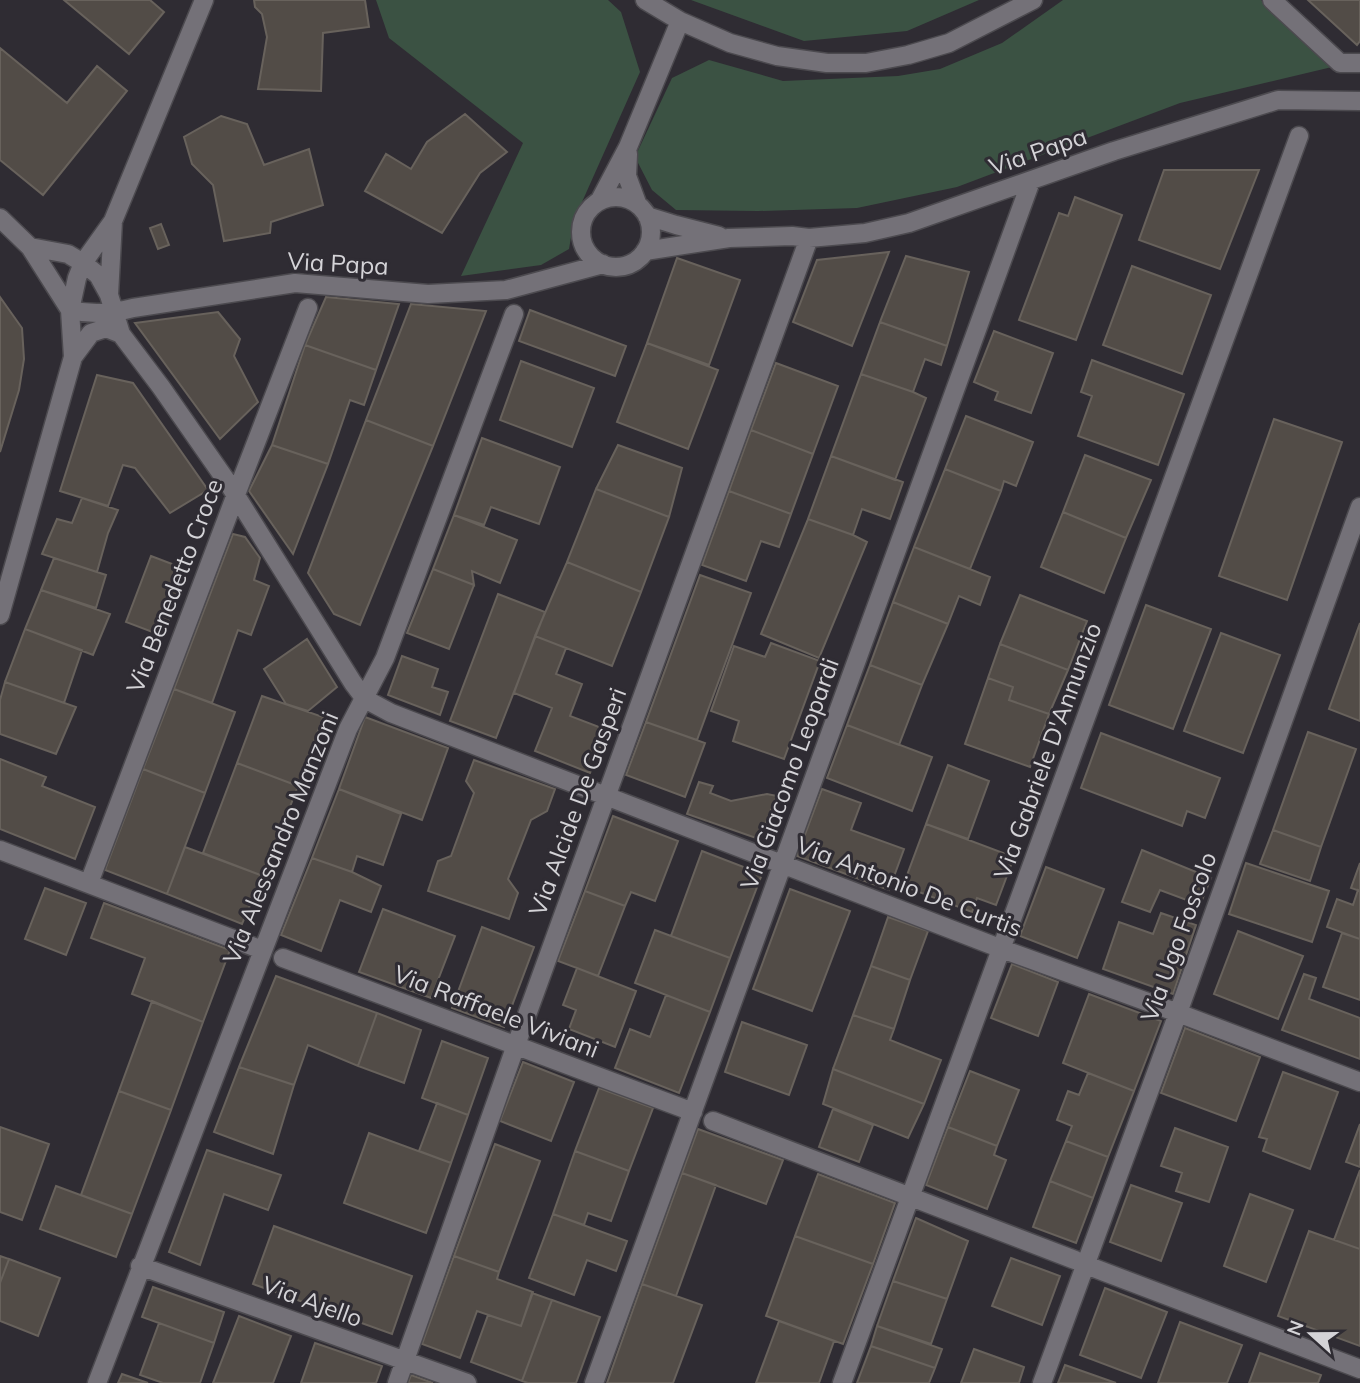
<svg xmlns="http://www.w3.org/2000/svg" width="1360" height="1383" viewBox="0 0 1360 1383" font-family="Mulish,sans-serif">
  <style>
    .green { fill: #3b5243 }
    .building { fill: #524c47; stroke: #68625c; stroke-width: 2 }
    .lines { fill: none; stroke-linecap: round; stroke-linejoin: round }
    .minor-casing { stroke: #4c4a4f; stroke-width: 21 }
    .minor { stroke: #747178; stroke-width: 18 }
    .labels { text-anchor: middle; stroke-width: 6; stroke-linejoin: round; paint-order: stroke }
    .street-label { font-size: 24px; fill: #d4d3d7; stroke: #2f2c33 }
  </style>
  <rect width="100%" height="100%" fill="#2f2c33"/>
  <path class="green" d="M376,0h232l13,12 19,60 -66,148 -5,29 -28,16 -80,11 62,-133 -134,-105z
    M691,0h288l-72,31 -103,10z
    M1063,0h198l71,67 -152,36 -223,84 -100,21 -99,3 -82,-1 -24,-20 -17,-33 37,-79 37,-18 74,21 115,-5 42,-7 62,-26z"/>
  <path class="building" d="M64,0h86l14,12 -35,42z
    M254,0h111l4,27 -46,6 -2,58 -63,-2 9,-52 -5,-23 -7,-7z
    M1308,0h52v41l-3,4z
    M0,48l67,55 30,-37 30,25 -84,104 -43,-35z
    M465,114l42,38 -27,21 -38,60 -77,-42 21,-37 25,15 16,-27z
    M221,116l26,8 17,41 45,-16 14,56 -52,17 -1,11 -46,8 -11,-56 -21,-21 -8,-27z
    M1164,170h95l-39,99 -81,-29z
    M1075,197l47,18 -46,125 -57,-20 40,-107 9,3z
    M161,224l8,21 -11,4 -8,-21z
    M889,252l-37,94 -59,-24 24,-62z
    M906,256l63,16 -22,74 -67,-24z
    M677,258l63,22 -31,85 -62,-22z
    M1132,266l79,29 -29,79 -79,-29z
    M0,297l22,31 2,31 -5,31 -19,62z
    M326,297l73,7 -23,66 -71,-25z
    M411,304l75,7 -53,135 -67,-26z
    M530,310l96,36 -11,30 -96,-35z
    M218,312l22,27 -6,17 24,46 -38,37 -85,-116z
    M880,322l67,24 -6,19 -16,-6 -12,33 -52,-18z
    M994,331l59,22 -22,60 -36,-13 3,-8 -24,-10z
    M647,343l71,27 -30,79 -71,-27z
    M305,345l71,25 -12,35 -14,-5 -22,64 -56,-19z
    M1092,360l92,34 -26,71 -80,-29 14,-40 -11,-4z
    M521,361l73,27 -22,59 -72,-27z
    M776,363l62,23 -25,68 -62,-24z
    M861,374l52,18 13,6 -31,82 -64,-24z
    M97,375l36,8 75,107 -38,23 -35,-45 -12,-3 -15,41 -48,-15z
    M966,416l67,26 -17,44 -12,-5 -3,10 -56,-22z
    M1274,419l68,23 -55,158 -68,-24z
    M366,420l67,26 -73,179 -26,-11 -26,-41z
    M751,430l62,24 -22,60 -62,-23z
    M482,438l78,29 -21,57 -48,-17 -7,18 -30,-10z
    M272,445l56,19 -35,90 -44,-63z
    M618,445l64,23 -13,49 -73,-28z
    M1085,455l66,25 -25,58 -63,-26z
    M831,456l72,26 -13,37 -28,-10 -9,26 -45,-16z
    M945,469l56,22 -31,78 -56,-22z
    M596,489l73,28 -28,75 -74,-30z
    M729,491l62,23 -12,33 -18,-6 -15,40 -44,-16z
    M82,498l36,12 -10,23 -11,39 -55,-18 15,-35 15,4z
    M1063,512l63,26 -22,55 -63,-26z
    M454,515l63,25 -17,43 -28,-12 2,14 -41,-16z
    M808,519l45,16 14,7 -48,116 -58,-24z
    M233,534l12,3 15,21 -6,22 15,6 -18,49 -13,-5 -26,73 -38,-14z
    M914,547l76,30 -10,28 -21,-9 -11,28 -55,-22z
    M151,556l37,14 -25,66 -37,-14z
    M54,558l52,17 -10,33 -55,-18z
    M567,562l74,30 -29,74 -77,-30z
    M433,569l41,16 -25,64 -42,-16z
    M700,575l51,18 -54,147 -51,-18z
    M41,590l69,24 -17,41 -68,-26z
    M498,594l47,18 -49,126 -46,-17z
    M1020,595l67,26 -19,49 -68,-26z
    M893,602l55,22 -26,61 -52,-20z
    M1146,605l65,24 -38,100 -64,-24z
    M1360,623v98l-31,-12z
    M25,629l57,21 -18,53 -59,-21z
    M1221,633l59,22 -37,98 -59,-22z
    M535,636l31,12 -10,26 26,10 -12,32 37,14 -17,43 -55,-22 17,-43 -38,-15z
    M307,639l30,48 -29,24 -22,-7 -22,-35z
    M771,643l49,18 -36,98 -51,-18 6,-20 -28,-10 23,-65 31,11z
    M1000,644l68,26 -19,44 -40,-14 4,-13 -25,-9z
    M402,656l36,13 -6,18 16,5 -8,23 -52,-20z
    M870,665l52,20 -23,60 -52,-20z
    M988,678l25,9 -4,13 40,14 -19,53 -65,-23z
    M5,682l71,25 -20,47 -56,-20v-34z
    M174,689l61,23 -30,81 -62,-24z
    M262,696l61,21 -25,69 -61,-23z
    M365,717l83,31 -26,72 -83,-31z
    M646,722l59,21 -20,54 -59,-22z
    M847,725l85,32 -20,54 -85,-33z
    M1308,732l48,17 -35,98 -48,-17z
    M1101,733l119,45 -15,40 -18,-7 -5,15 -101,-38z
    M0,759l46,18 -4,9 53,21 -20,52 -75,-30z
    M474,760l81,29 -8,22 -16,9 -23,59 10,14 -9,26 -81,-28 10,-30 13,-5 23,-63 -8,-12z
    M237,763l61,23 -35,90 -60,-23z
    M948,765l41,16 -21,58 -42,-15z
    M143,769l62,24 -38,101 -62,-24z
    M699,782l14,4 -3,7 21,8 36,-7 10,2 -18,43 -72,-25z
    M339,789l62,25 -18,51 -26,-9 -5,16 -40,-14z
    M822,789l39,14 -10,27 53,19 -15,41 -92,-34z
    M613,816l65,25 -23,60 -24,-9 -6,14 -40,-15z
    M926,824l88,33 -18,48 -19,-7 -5,14 -69,-26z
    M1273,830l48,17 -11,34 -50,-17z
    M185,847l78,29 -21,48 -75,-30z
    M1142,850l69,28 -11,27 -40,-15 -10,22 -28,-10z
    M702,851l60,23 -32,84 -59,-22z
    M312,858l40,14 29,14 -10,26 -31,-12 -19,51 -40,-16z
    M1246,863l83,28 -17,51 -83,-28z
    M1360,863v28l-9,-3z
    M1046,867l58,22 -27,69 -57,-22z
    M45,888l41,15 -20,52 -41,-16z
    M790,889l60,22 -38,100 -59,-22z
    M1358,890l2,1v48l-33,-12 10,-28 16,6z
    M585,891l40,15 -27,70 -40,-15z
    M104,903l126,47 -27,72 -71,-28 13,-36 -54,-20z
    M383,909l72,27 -24,62 -72,-26z
    M1161,913l35,12 -23,69 -70,-25 16,-47 34,12z
    M888,917l40,14 -18,49 -39,-14z
    M482,927l52,20 -30,80 -52,-19z
    M655,930l75,28 -20,54 -75,-29z
    M1238,931l65,25 -25,63 -64,-25z
    M1342,933l18,6v61l-37,-13z
    M1012,964l46,18 -20,54 -47,-18z
    M871,966l39,14 -16,49 -41,-14z
    M577,968l59,23 -21,56 -46,-18 7,-19 -13,-5z
    M1304,974l12,4 -7,21 51,19v41l-78,-29z
    M276,976l101,37 -19,53 -50,-21 -14,40 -55,-18z
    M1089,994l72,27 -27,70 -71,-28z
    M666,995l44,17 -31,81 -64,-25 15,-39 20,8z
    M152,1001l51,21 -32,88 -52,-19z
    M377,1013l44,17 -17,53 -46,-17z
    M853,1015l41,14 -4,11 51,20 -17,44 -91,-35z
    M742,1022l65,23 -18,50 -64,-23z
    M1185,1028l75,29 -24,64 -75,-28z
    M442,1041l46,17 -20,57 -46,-17z
    M523,1062l51,20 -23,59 -51,-20z
    M239,1067l55,18 -21,69 -59,-22z
    M833,1069l91,35 -16,34 -85,-34z
    M970,1071l49,19 -22,56 -49,-19z
    M1283,1072l55,20 -28,77 -47,-18 4,-12 -8,-2z
    M1088,1073l46,18 -26,66 -42,-16 6,-15 -15,-6 11,-29 11,4z
    M599,1088l54,20 -24,63 -54,-20z
    M119,1091l52,19 -39,104 -51,-19z
    M437,1103l31,12 -17,48 -32,-12z
    M833,1109l40,16 -14,37 -40,-15z
    M1360,1124v43l-14,-5z
    M0,1127l49,17 -27,76 -22,-8z
    M948,1127l49,19 -3,9 12,5 -19,49 -61,-24z
    M1175,1128l53,19 -19,55 -33,-11 6,-18 -21,-7z
    M698,1129l85,31 -17,44 -84,-31z
    M369,1133l82,30 -25,70 -82,-30z
    M1066,1141l42,16 -15,41 -43,-17z
    M495,1144l45,17 -41,111 -45,-16z
    M207,1150l74,25 -13,35 -44,-16 -24,71 -31,-13z
    M575,1151l54,20 -18,50 -23,-8 -4,12 -31,-11z
    M1360,1170v79l-26,-9z
    M682,1173l34,12 -40,111 -34,-12z
    M818,1174l77,29 -22,61 -78,-28z
    M1050,1181l43,17 -17,45 -43,-16z
    M1131,1185l51,18 -21,58 -51,-19z
    M56,1186l76,28 -16,43 -76,-28z
    M1250,1194l43,16 -27,72 -42,-16z
    M553,1214l74,27 -11,30 -29,-11 -13,35 -45,-17z
    M916,1218l52,23 -21,58 -54,-18z
    M274,1226l138,50 -20,58 -139,-50z
    M1309,1231l51,18v97l-82,-30z
    M795,1236l78,28 -30,80 -77,-28z
    M0,1256l9,3 -9,24z
    M454,1256l45,16 -2,7 36,13 -12,34 -44,-15 -17,47 -38,-14z
    M1011,1258l49,18 -18,49 -50,-19z
    M9,1259l51,19 -22,58 -38,-15v-38z
    M893,1281l54,18 -16,45 -54,-18z
    M642,1284l60,21 -29,78h-66z
    M153,1287l71,25 -10,31 -72,-26z
    M1105,1288l62,24 -26,66 -61,-23z
    M532,1293l20,7 -30,81 -51,-19 17,-47 33,11z
    M552,1300l48,17 -24,66h-48l-6,-2z
    M239,1316l52,20 -18,47h-60z
    M779,1321l55,20 -15,42h-63z
    M1180,1322l62,23 -15,38h-69z
    M159,1323l55,20 -14,40h-37l-23,-8z
    M877,1326l65,23 -7,19 -64,-22z
    M315,1343l67,23 -6,17h-75z
    M871,1346l64,22 -6,15h-72z
    M974,1349l50,18 -5,16h-58z
    M1260,1353l61,22 -3,8h-69z
    M1065,1365l51,18h-58z
    M122,1374l26,9h-30z
    M411,1375l22,8h-25z"/>
  <g class="lines">
    <defs>
      <path id="minor" d="M645,0l35,21 50,22 47,13 50,7h39l42,-8 41,-12 84,-43
        M1272,0l68,63h20
        M628,154l-1,22 10,27
        M581 232a35 35 0 1 1 70 0a35 35 0 1 1-70 0Z
        M600,200l28,-53 52,-126
        M647,216l29,9 43,11
        M0,218l30,29 40,63
        M30,247l38,7 15,9 15,12 11,20 12,39 40,53 69,99 123,197 12,16 26,14 611,236 176,64 182,69
        M645,251l84,-13 63,-2 17,2 56,-5 44,-10 205,-72 164,-51 82,1
        M109,295l4,-74
        M70,310c22,5 41,4 63,-2l162,-25 133,11 78,-4 97,-26
        M73,357l18,-24 15,-5 15,6
        M0,615l73,-258 -3,-47 7,-32 6,-15 30,-42 91,-221
        M0,850l262,100
        M89,883l146,-386 73,-189
        M283,958l410,154
        M713,1121l362,139
        M1086,1265l274,104
        M140,1266l327,117
        M97,1383l251,-654 37,-71 129,-344
        M397,1383l119,-338 293,-807
        M594,1383l437,-1202
        M842,1383l457,-1247
        M1042,1383l136,-370 182,-506"/>
    </defs>
    <use href="#minor" class="minor-casing"/>
    <use href="#minor" class="minor"/>
  </g>
  <g class="labels">
    <g class="street-label">
      <text transform="translate(1038 152) rotate(-19)" y="8">Via Papa</text>
      <text transform="translate(338 264) rotate(3)" y="8">Via Papa</text>
      <text transform="translate(175 586) rotate(-69)" y="8">Via Benedetto Croce</text>
      <text transform="translate(1048 751) rotate(-70)" y="8">Via Gabriele D'Annunzio</text>
      <text transform="translate(790 774) rotate(-70)" y="8">Via Giacomo Leopardi</text>
      <text transform="translate(578 802) rotate(-70)" y="8">Via Alcide De Gasperi</text>
      <text transform="translate(281 838) rotate(-68)" y="8">Via Alessandro Manzoni</text>
      <text transform="translate(909 887) rotate(21)" y="8">Via Antonio De Curtis</text>
      <text transform="translate(1179 937) rotate(-70)" y="8">Via Ugo Foscolo</text>
      <text transform="translate(496 1012) rotate(21)" y="8">Via Raffaele Viviani</text>
      <text transform="translate(312 1302) rotate(20)" y="8">Via Ajello</text>
    </g>
  </g>
  <g transform="translate(1311 1334) rotate(291)" stroke="#2f2c33" stroke-width="5" paint-order="stroke">
  <path d="M0-5L12 26L0 18L-12 26Z" fill="#d4d3d7"/>
  <text y="-10" font-size="19" font-weight="bold" text-anchor="middle" fill="#d4d3d7">N</text>
  </g>
</svg>
